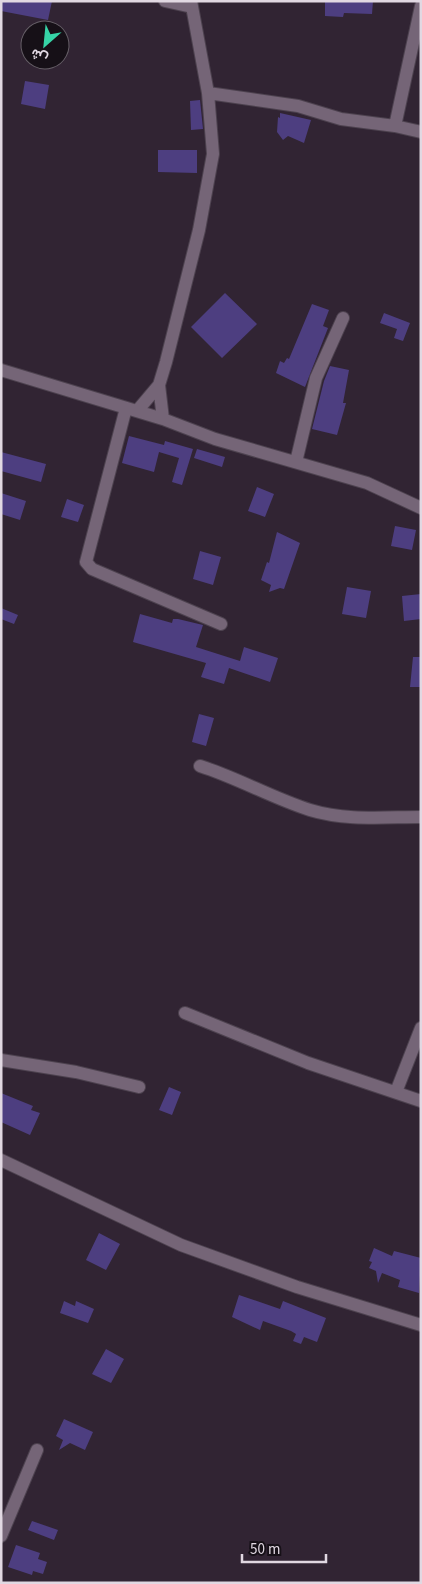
<svg xmlns="http://www.w3.org/2000/svg" width="422" height="1584" viewBox="0 0 422 1584" font-family="'Source Sans 3',Vazirmatn,sans-serif">
  <style>
    .building { fill: #4d3e80 }
    .lines { fill: none; stroke-linecap: round; stroke-linejoin: round }
    .street-casing { stroke: #4d424f; stroke-width: 14 }
    .street { stroke: #756577; stroke-width: 12 }
  </style>
  <rect width="100%" height="100%" fill="#312433"/>
  <path class="building" d="M1,1h51l-4,19 -47,-9z
    M325,1h48l-1,13 -28,-1 -1,4 -18,-1z
    M25,81l24,4 -4,24 -24,-5z
    M200,100l3,29 -12,1 -1,-29z
    M280,113l31,7 -7,23 -16,-7 -5,4 -6,-8 1,-15 2,1z
    M158,150h39v23l-39,-1z
    M225,293l32,31 -35,34 -31,-31z
    M312,304l17,6 -6,16 5,2 -23,59 -29,-14 4,-12 4,2 3,-5 2,1z
    M384,313l26,10 -7,18 -9,-3 3,-9 -17,-6z
    M330,366l19,4 -6,33h3l-9,32 -25,-6 12,-48z
    M129,436l35,9 1,-4 28,8 -11,36 -10,-3 7,-24 -20,-6 -5,20 -32,-9z
    M197,449l28,8 -3,10 -28,-9z
    M1,452l45,12 -5,18 -40,-11z
    M257,487l17,7 -9,23 -17,-6z
    M1,493l25,8 -6,19 -19,-6z
    M67,499l17,6 -6,17 -17,-5z
    M395,526l21,4 -4,20 -21,-4z
    M277,532l23,11 -16,46 -4,-1 -11,4 2,-7 -10,-5 6,-18 2,1z
    M200,551l21,6 -8,28 -20,-6z
    M347,587l24,4 -5,27 -24,-4z
    M421,594v25l-17,2 -2,-25z
    M1,608l17,7 -4,9 -13,-5z
    M140,614l32,9 1,-4h5l25,6 -7,22 44,14 4,-14 34,11 -8,24 -41,-14 -5,16 -23,-7 5,-14 -73,-21z
    M413,657h8v30h-11z
    M199,714l15,4 -8,28 -14,-4z
    M169,1087l12,5 -9,23 -13,-5z
    M1,1093l32,13 -2,4 9,3 -10,22 -29,-13z
    M99,1233l21,11 -14,26 -20,-10z
    M374,1248l18,8 2,-5 27,7 -2,35 -21,-6 2,-7 -18,-7 -4,10 -2,-12 -7,-3 3,-6 -3,-1z
    M239,1295l41,14 3,-8 43,17 -9,24 -13,-5 -3,7 -8,-3 3,-7 -5,-3 -28,-10 -3,9 -28,-13z
    M64,1301l11,5 1,-5 18,8 -6,14 -28,-10z
    M106,1349l18,10 -13,24 -19,-9z
    M64,1419l29,13 -8,18 -15,-7 -11,7 4,-10 -7,-4z
    M32,1521l26,9 -4,10 -26,-10z
    M16,1545l24,8 -2,6 9,3 -4,12 -10,-3 -1,4 -24,-8z"/>
  <g class="lines">
    <defs>
      <path id="street" d="M165,1l27,6
        M208,93l90,13 43,13 54,7 26,6
        M395,126l26,-120
        M1,370l162,49 52,20 152,44 54,25
        M159,385l4,34
        M126,408l-40,154 6,7 129,55
        M137,411l22,-26 7,-23 33,-132 14,-76 -5,-61 -17,-92
        M296,462l20,-84 27,-60
        M200,766c38,12 72,32 110,44 36,11 74,7 111,7
        M185,1013l123,50 113,38
        M1,1060l75,12 63,15
        M396,1092l25,-64
        M1,1160l180,85 116,42 124,38
        M1,1536l36,-86"/>
    </defs>
    <use href="#street" class="street-casing"/>
    <use href="#street" class="street"/>
  </g>
  <rect width="422" height="1584" fill="none" stroke="#e1d8e2" stroke-width="5"/>
  <g transform="translate(45 45) rotate(207)"><circle r="24" fill="#161017" stroke="#676068"/>
  <path d="M0-4L9 19L0 12L-9 19Z" fill="#36d4a7"/>
  <text y="-8" font-size="14" font-weight="bold" text-anchor="middle" fill="#e1d8e2">ش</text>
  </g>
  <path d="M242 1554v8h84v-8" fill="none" stroke="#e1d8e2" stroke-width="2.5"/>
  <text x="250" y="1554" font-size="15" fill="#e1d8e2" stroke="#161017" stroke-width="4" paint-order="stroke">50 m</text>
</svg>
